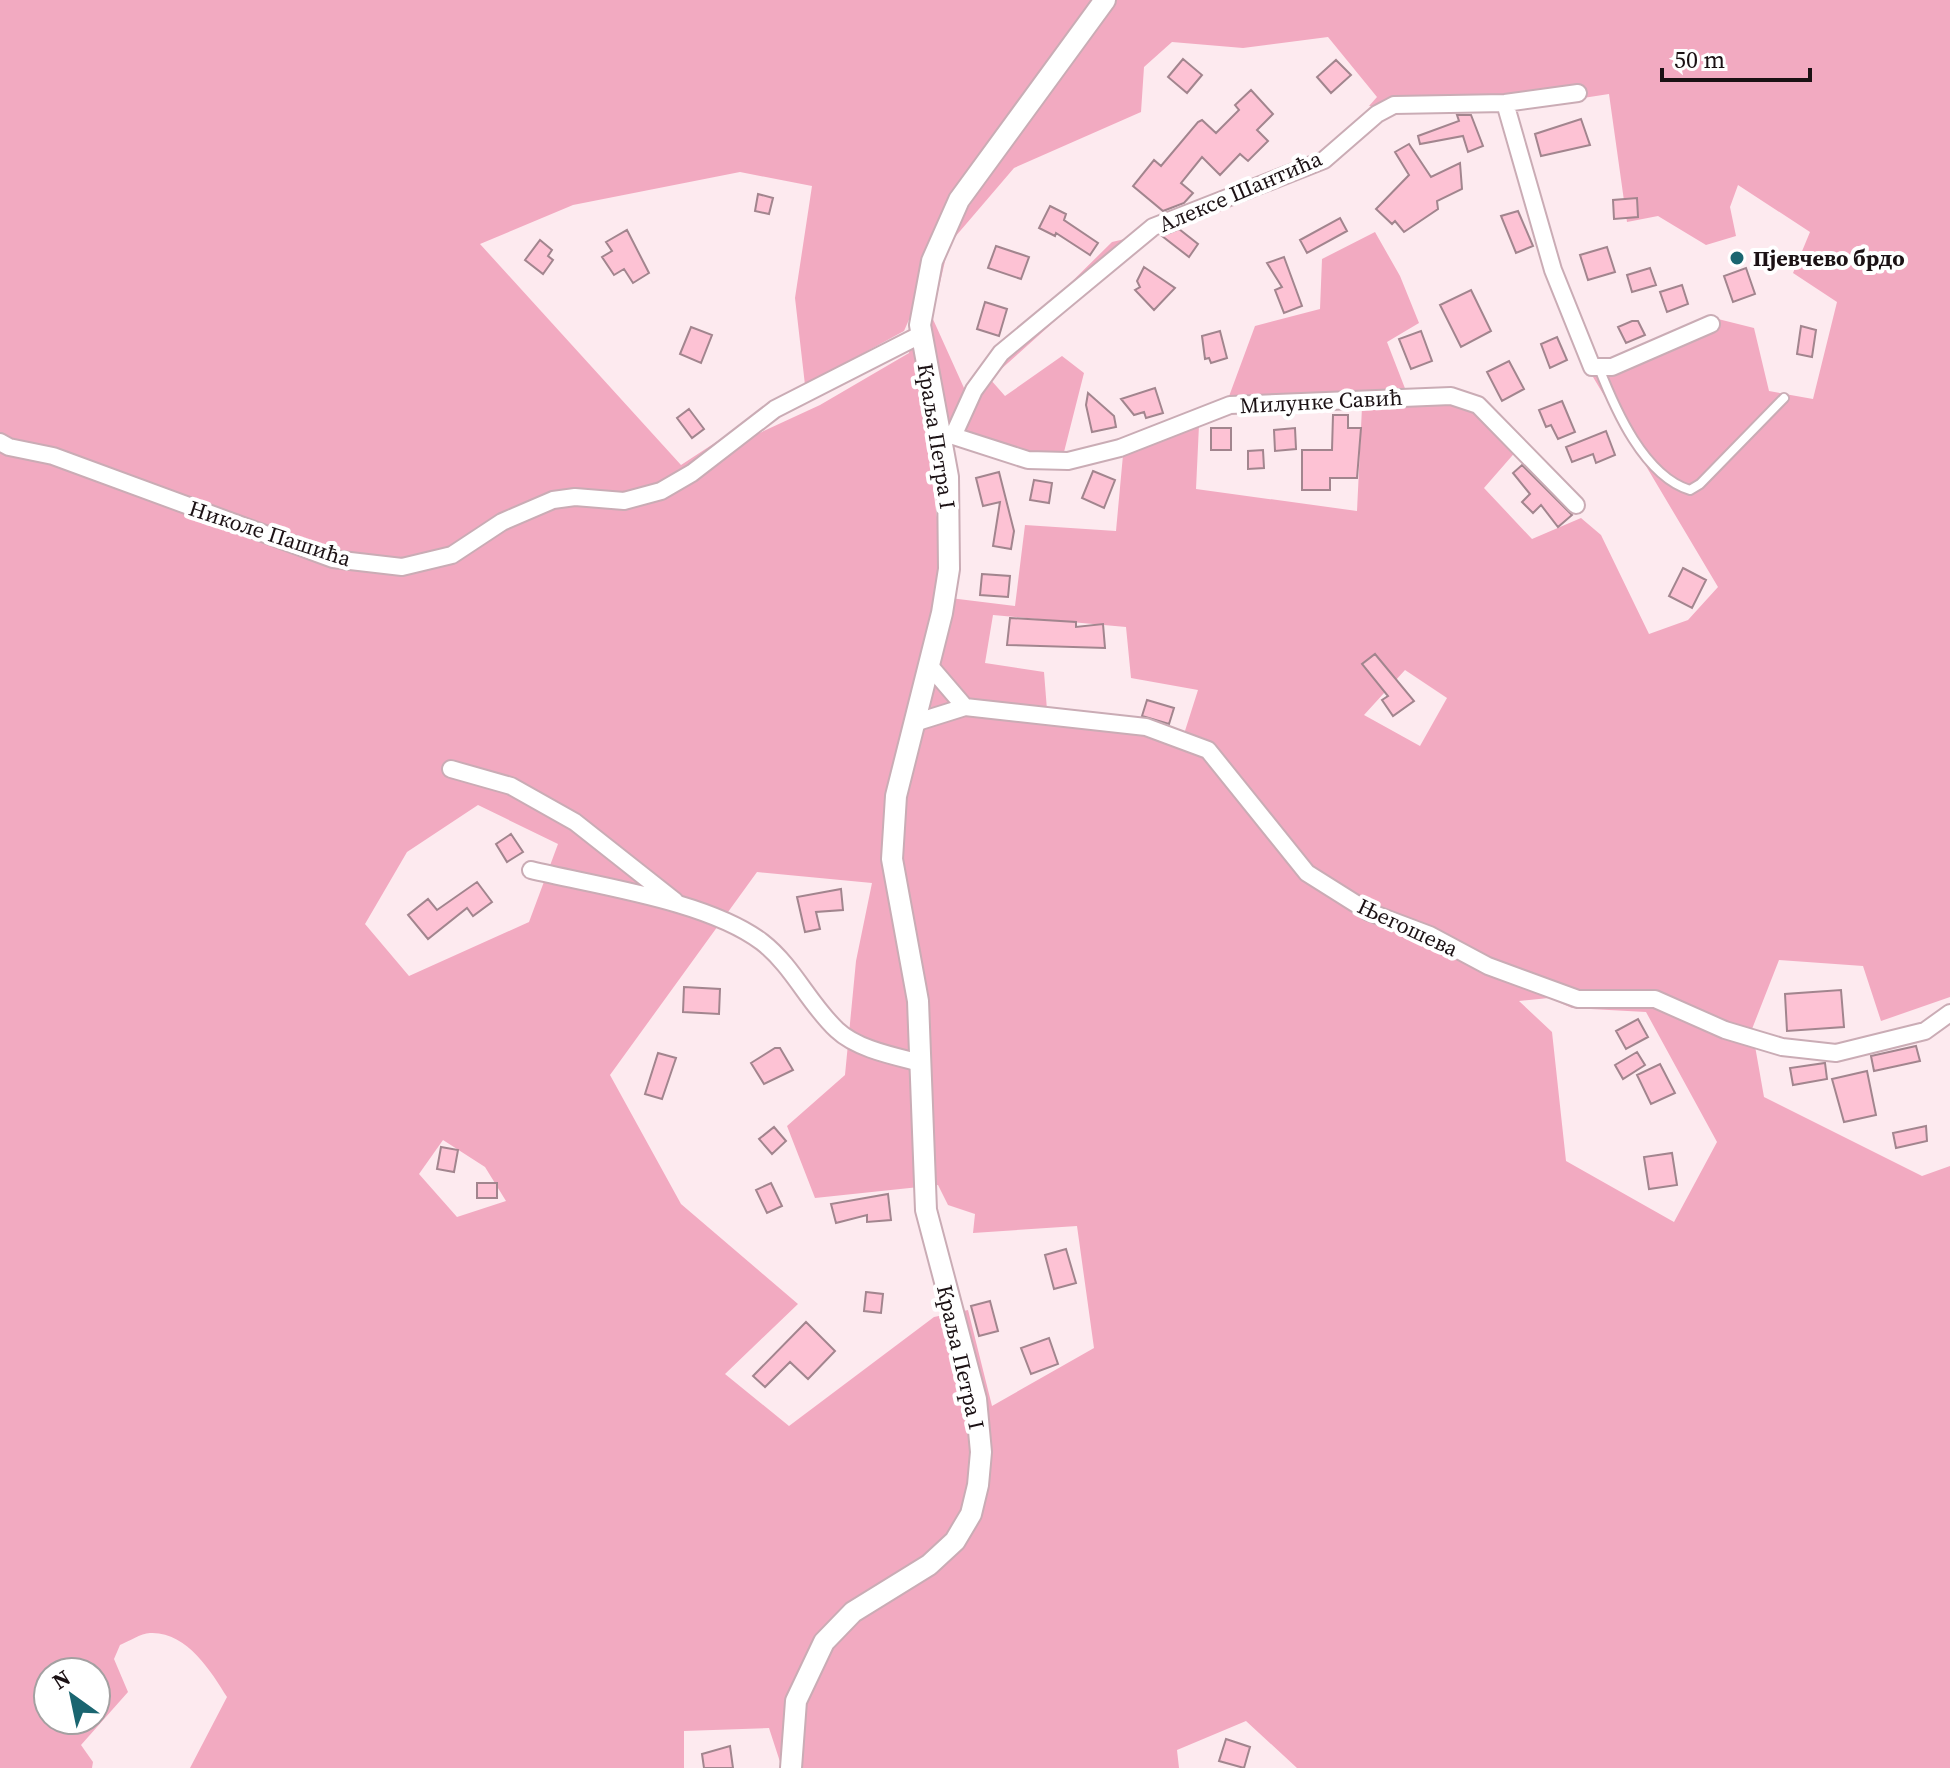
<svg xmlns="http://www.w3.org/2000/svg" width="1950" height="1768" viewBox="0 0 1950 1768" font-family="'Source Serif 4',serif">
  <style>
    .green { fill: #f2aac1; fill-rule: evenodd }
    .building { fill: #fdc2d4; stroke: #a2858e; stroke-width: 2 }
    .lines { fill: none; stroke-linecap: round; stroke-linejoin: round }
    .service-casing { stroke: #caacb5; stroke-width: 12 }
    .minor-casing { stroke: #caacb5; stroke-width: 20 }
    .tertiary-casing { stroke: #caacb5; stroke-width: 24 }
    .service { stroke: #fff; stroke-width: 8 }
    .minor { stroke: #fff; stroke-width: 16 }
    .tertiary { stroke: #fff; stroke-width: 20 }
    .poi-dot { fill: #1a6570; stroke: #fff; stroke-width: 3 }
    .labels { text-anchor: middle; stroke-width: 8; stroke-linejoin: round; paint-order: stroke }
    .street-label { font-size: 22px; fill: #1b1114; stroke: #fff }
    .poi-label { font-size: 22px; font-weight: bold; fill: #1b1114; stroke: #fff; text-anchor: start }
  </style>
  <rect width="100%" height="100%" fill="#fdeaef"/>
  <path class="green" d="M0,0h1950v997l-69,24 -18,-55 -84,-6 -27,69 12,68 158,79 28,-10v602h-653l-51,-47 -69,29 2,18h-397l-13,-40 -85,3v37h-494l37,-71c-16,-26 -41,-66 -77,-64 -9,0 -22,9 -30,12l-6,14 14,33 -47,53 12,17 -1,6h-92zM1328,37l49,60 -8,9c80,11 161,0 240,-12l18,128 31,-6 48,29 30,-9 -6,-29 8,-22 72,47 -17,41 44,29 -24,97 -44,-8 -15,-63 -44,-11 -99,45 -18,15 125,210 -30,33 -39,14 -48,-99 -20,-17 -49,21 -48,-51 41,-47 -57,-46 -62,-4 -19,-49 32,-19 -19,-47 -25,-44 -53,27 -2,50 -65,17 -27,73 165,-10 -31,18 -5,104 -161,-22 3,-64 -76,30 -7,76 -91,-6 -10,81 -65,-8v16l-26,-193 27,23 30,10v-14l48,16 35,-4 20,-79 -22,-17 -57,40 -15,-17 164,-147 -42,10 -148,146 -32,-71 17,-73 65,-76 127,-56 3,-45 28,-25 71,6zM977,164l20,2c-41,56 -79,117 -88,187l-89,52 -67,31 -20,-5 -52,34 -201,-221 93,-39 167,-33 72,14 -17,112 10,87 99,-54zM993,615l133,12 5,51 67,12 -14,44 -137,-24 -3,-38 -59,-9zM1405,670l42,28 -27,48 -56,-31zM478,805l80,39 -29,78 -120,54 -44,-52 42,-72zM757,872l115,11 -16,78 -11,114 -58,51 28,72 123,-13 10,20 27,9 -2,19 104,-7 17,122 -102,58 -24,-96 -34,7 -145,109 -64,-52 73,-70 -117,-100 -71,-129zM1549,998l23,10 74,4 71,130 -43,80 -108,-61 -14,-129 -33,-31zM443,1140l42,27 21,34 -49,16 -38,-43zM48,1672h48v48h-48z"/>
  <path class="building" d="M1183,59l19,16 -15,18 -19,-16z
    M1336,60l15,15 -20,18 -14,-16z
    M1251,90l22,24 -16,16 11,11 -20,20 -8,-7 -20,21 -18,-18 -21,26 12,10 -9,10 -21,8 -30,-25 21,-26 7,6 37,-44 4,-2 14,13 23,-23 -4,-5z
    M1457,115h14l12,31 -15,6 -5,-16 -43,8 -2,-8 41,-15z
    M1581,119l9,26 -49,11 -6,-22z
    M1409,144l22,33 29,-14 2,26 -25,12 1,8 -34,23 -9,-11 -3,3 -16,-15 33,-34 -14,-23z
    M758,194l15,4 -4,16 -14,-3z
    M1637,198l1,19 -24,2 -1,-19z
    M1050,206l16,8 -2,6 34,23 -8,12 -34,-22 -1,3 -16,-8z
    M1518,211l15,35 -17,7 -15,-37z
    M1340,218l7,13 -40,22 -7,-13z
    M1179,229l19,15 -9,13 -27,-21z
    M627,230l22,43 -16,10 -9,-14 -10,6 -12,-18 10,-6 -6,-9z
    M540,240l12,10 -4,6 5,4 -10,14 -18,-14z
    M996,246l33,11 -8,22 -33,-11z
    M1607,247l8,25 -27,8 -8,-25z
    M1284,257l18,49 -18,7 -9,-23 7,-3 -15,-24z
    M1144,267l31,21 -21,22 -19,-20 5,-3 -3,-6z
    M1650,268l6,17 -24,7 -5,-17z
    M1746,268l9,26 -22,8 -9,-26z
    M1682,285l6,19 -21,8 -7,-20z
    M1471,290l20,41 -30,16 -21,-42z
    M985,302l22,7 -8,27 -22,-7z
    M1632,321h6l7,14 -19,8 -8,-16z
    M1801,326l15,4 -4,27 -15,-3z
    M691,327l21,8 -11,28 -21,-9z
    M1220,331l7,27 -16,5 -2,-5 -4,1 -3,-23z
    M1421,331l11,30 -21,8 -12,-30z
    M1557,337l10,23 -17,8 -9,-24z
    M1509,361l15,28 -22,12 -15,-29z
    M1155,388l8,25 -17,5 -2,-6 -10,3 -13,-16z
    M1088,393l26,23 2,11 -24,5 -6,-27z
    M1562,401l13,31 -17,7 -7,-14 -5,2 -7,-17z
    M689,409l15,20 -12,9 -15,-20z
    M1333,415h15v13h13l-4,50h-27v12h-28v-40h30z
    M1211,428h20v22h-20z
    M1295,428l1,21 -21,2 -1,-21z
    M1606,431l9,24 -19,8 -3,-9 -21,8 -6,-15z
    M1263,450l1,18 -16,1v-18z
    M1522,465l50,50 -14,12 -17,-22 -8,8 -11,-11 8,-8 -17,-21z
    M1093,471l22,9 -11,28 -22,-10z
    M999,472l15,59 -3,18 -18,-3 7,-44 -17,4 -7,-28z
    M1034,480l18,3 -3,20 -19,-3z
    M1683,568l23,12 -14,28 -23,-12z
    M982,574l28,2 -2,21 -28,-2z
    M1010,618l66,4v5l27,-3 2,24 -98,-3z
    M1375,654l39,47 -21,15 -11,-16 6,-4 -26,-32z
    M1147,700l27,8 -5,16 -27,-8z
    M511,834l12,18 -16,10 -11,-18z
    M477,882l15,20 -19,14 -6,-8 -39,31 -20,-24 20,-16 9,11z
    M841,889l2,21 -27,2 4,17 -15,3 -8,-35z
    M684,987l36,2 -1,25 -36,-2z
    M1841,990l3,37 -57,4 -2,-37z
    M1638,1019l10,18 -22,12 -10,-18z
    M1916,1046l4,15 -46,10 -3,-15z
    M775,1048h5l13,22 -29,14 -13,-21z
    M1637,1052l8,13 -22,14 -8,-14z
    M658,1053l18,5 -14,41 -17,-5z
    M1825,1063l2,16 -34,6 -3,-17z
    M1660,1064l15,29 -24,11 -14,-29z
    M1867,1071l9,44 -32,7 -12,-43z
    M1926,1126l1,15 -31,7 -3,-15z
    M774,1127l12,14 -14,13 -13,-15z
    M441,1147l17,3 -4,22 -17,-3z
    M1672,1153l5,32 -28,4 -5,-32z
    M477,1183h20v15h-20z
    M771,1183l11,23 -15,7 -11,-23z
    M888,1194l3,26 -24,2v-7l-31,8 -5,-19z
    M1066,1249l10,34 -22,6 -9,-34z
    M866,1292l17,2 -2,19 -17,-2z
    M990,1301l8,30 -19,5 -8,-30z
    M806,1322l29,29 -27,28 -18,-17 -25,25 -12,-11z
    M1049,1338l9,26 -27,10 -10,-26z
    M1226,1739l24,8 -6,21 -25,-7z
    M730,1746l3,22h-29l-2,-14z"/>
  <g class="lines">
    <defs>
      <path id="service" d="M1599,368c16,41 45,108 91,122l10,-6 84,-86"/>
      <path id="minor" d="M1505,103l48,167 39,97h20l99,-43
        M944,433l84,27 40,1 52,-13 110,-43 221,-9 27,9 98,100
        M954,434l20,-44 27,-37 152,-126 171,-67 53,-46 17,-9 111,-2 73,-10
        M0,442l9,5 44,9 280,103 69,8 50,-12 50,-33 51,-22 22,-3 49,4 37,-10 31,-18 83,-64 145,-74
        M929,665l36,42
        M914,723l51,-16 181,20 62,23 99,123 62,39 61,23 58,31 90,33h77l70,31 57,17 54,6 89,-22 25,-18
        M451,769l60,17 64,36 100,79
        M531,870c66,16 177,31 231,72 31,24 47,62 75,88 20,19 57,26 84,33"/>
      <path id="tertiary" d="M791,1768l5,-67 28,-59 29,-30 76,-47 26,-24 16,-27 7,-29 3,-33 -5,-53 -50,-189 -8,-209 -26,-142 4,-63 46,-183 7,-44 -1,-92 -28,-152 12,-64 27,-61 146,-200"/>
    </defs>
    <use href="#service" class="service-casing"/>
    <use href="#minor" class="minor-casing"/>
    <use href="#tertiary" class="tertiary-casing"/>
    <use href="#service" class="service"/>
    <use href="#minor" class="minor"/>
    <use href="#tertiary" class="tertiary"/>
  </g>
  <circle class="poi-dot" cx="1737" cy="258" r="8"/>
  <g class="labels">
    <g class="street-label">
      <text transform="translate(1240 191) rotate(-23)" y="8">Алексе Шантића</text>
      <text transform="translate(1321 401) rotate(-3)" y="8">Милунке Савић</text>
      <text transform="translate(937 436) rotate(81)" y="8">Краља Петра I</text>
      <text transform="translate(270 533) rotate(18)" y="8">Николе Пашића</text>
      <text transform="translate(1408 927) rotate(25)" y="8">Његошева</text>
      <text transform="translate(961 1357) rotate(77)" y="8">Краља Петра I</text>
    </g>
    <g class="poi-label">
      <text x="1753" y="266">Пјевчево брдо</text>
    </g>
  </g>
  <g transform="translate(72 1696) rotate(327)"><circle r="38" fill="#ffffff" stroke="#a4a0a1" stroke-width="2"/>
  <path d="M0-6L14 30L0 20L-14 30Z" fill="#1a6570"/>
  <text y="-12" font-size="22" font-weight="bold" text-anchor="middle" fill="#1b1114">N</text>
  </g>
  <path d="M1662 68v12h148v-12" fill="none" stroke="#1b1114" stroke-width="4"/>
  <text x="1674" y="68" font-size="24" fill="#1b1114" stroke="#ffffff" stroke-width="6" paint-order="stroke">50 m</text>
</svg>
